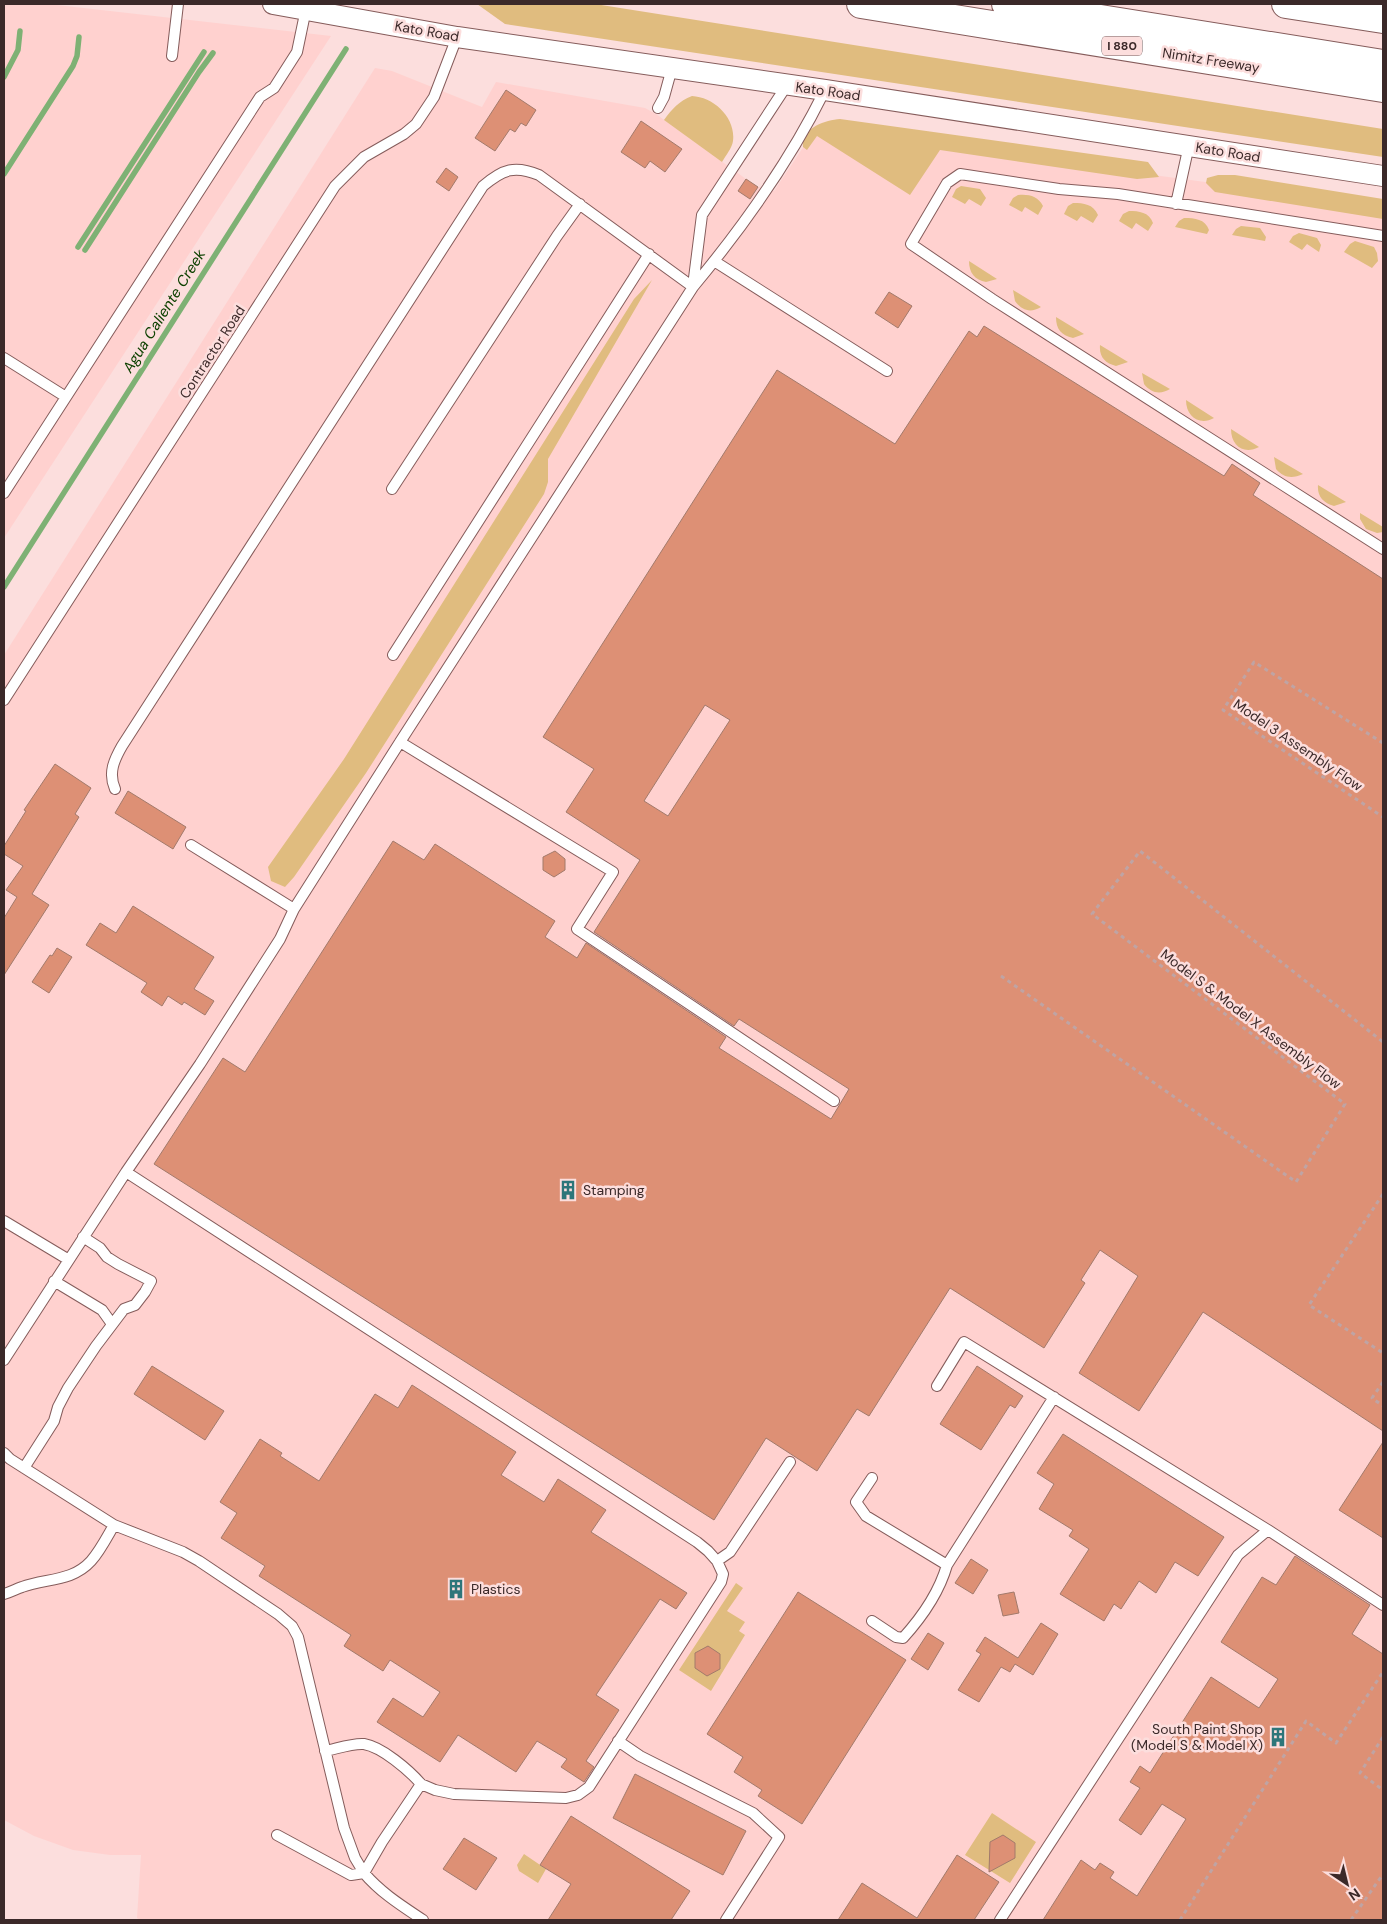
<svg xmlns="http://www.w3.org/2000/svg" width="1387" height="1924" viewBox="0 0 1387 1924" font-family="'DM Sans',sans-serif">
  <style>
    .built { fill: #ffd1cf }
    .green { fill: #e0bc7f }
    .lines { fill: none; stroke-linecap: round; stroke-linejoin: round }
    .stream { stroke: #7eb174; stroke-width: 5.5 }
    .building { fill: #dd9075; stroke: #a27a6b; fill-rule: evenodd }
    .service-casing { stroke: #855c5b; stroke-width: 12 }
    .minor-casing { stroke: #855c5b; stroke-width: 22 }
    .motorway-casing { stroke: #855c5b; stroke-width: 30 }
    .path { stroke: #bfa4a4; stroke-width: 3; stroke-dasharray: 4 4; stroke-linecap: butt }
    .service { stroke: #fff; stroke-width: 10 }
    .minor { stroke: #fff; stroke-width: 20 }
    .motorway { stroke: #fff; stroke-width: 28 }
    .labels { text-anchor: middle; stroke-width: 5; stroke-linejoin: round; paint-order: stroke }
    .shield { fill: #fcdedd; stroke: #755f5f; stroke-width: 1 }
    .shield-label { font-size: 12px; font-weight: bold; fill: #3b2929 }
    .street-label { font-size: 14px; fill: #3b2929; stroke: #fcdedd }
    .poi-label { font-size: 14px; fill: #3b2929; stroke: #fcdedd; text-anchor: start }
    .water-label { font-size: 15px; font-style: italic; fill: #0d4101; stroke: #fcdedd }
  </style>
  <rect width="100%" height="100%" fill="#fcdedd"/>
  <path class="built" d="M4,4h44l283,32 -327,502z
    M375,68l17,3 90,36 14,-25 149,26 11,6 90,65 12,8 16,4 40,-60 124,15 445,60v1714h-1243l-3,-2 4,-63h-31l-37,-5 -39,-14 -30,-16v-1165z"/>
  <path class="green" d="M477,4h118l788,125v28l-878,-133z
    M692,96c22,1 44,22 41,45 -1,7 -7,14 -11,21l-58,-42c8,-11 15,-19 28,-24z
    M840,119l308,43 11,15 -22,2 -197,-29 -30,45 -93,-59 -10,14 -4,-3c-2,-19 22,-27 37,-28z
    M1218,175h17l148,24v20l-168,-27 -9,-9 1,-5z
    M961,186l19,3 6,9 -5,8 -12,-7 -4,5 -13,-7 4,-8z
    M1018,195c11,-1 20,1 25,11l-5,9 -13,-8 -3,5 -13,-7 4,-7z
    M1073,203c11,0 20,1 25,12l-5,8 -12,-7 -4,5 -13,-7 4,-8z
    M1129,211c10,0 20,1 24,12l-5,8 -12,-8 -4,6 -13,-8 4,-7z
    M1184,218c11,0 21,1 25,12l-2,4 -32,-7 4,-6z
    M1241,226l19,2 6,9 -1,4 -33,-6 4,-6z
    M1299,233l18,5 4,7 -2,7 -12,-8 -5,6 -13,-8 4,-6z
    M1355,241l19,6 3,6 1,8 -6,7 -28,-16 6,-8z
    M969,261l28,18 -11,3c-11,-2 -17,-9 -17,-21z
    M652,280l-104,179v23l-4,12 -178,279 -72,104 -9,10 -14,-6 -3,-14 76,-108 290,-460z
    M1013,290l28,17c-10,6 -19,4 -26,-6z
    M1056,317l28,17 -11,4c-12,-3 -17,-9 -17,-21z
    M1100,345l28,17 -12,4c-11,-3 -17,-9 -16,-21z
    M1142,373l28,16c-10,6 -19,4 -26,-5z
    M1186,400l28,18c-14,8 -28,-1 -28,-18z
    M1231,429l28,18c-15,8 -28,-1 -28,-18z
    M1274,457l29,17c-11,5 -19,4 -27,-5z
    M1318,485l28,17 -12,4c-11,-3 -17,-10 -16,-21z
    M1360,513l23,14v5l-6,1 -11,-4 -6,-10z
    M736,1583l7,5 -16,23 18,11 -6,9 6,4 -34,56 -32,-21z
    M992,1813l44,29 -26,41 -45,-28z
    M524,1854l22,15 -8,14 -19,-12 -2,-6z"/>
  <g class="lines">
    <path class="stream" d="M4,77l14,-27 2,-19
      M4,174l69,-108 4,-10 2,-19
      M78,247l126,-195
      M85,250l114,-178 14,-19
      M4,587l342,-538"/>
  </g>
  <path class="building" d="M506,90l30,20 -10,16 -5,-3 -6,9 -5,-3 -15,22 -20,-13z
    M641,121l41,28 -17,23 -15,-11 -5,7 -24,-16z
    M446,168l12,9 -9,14 -13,-9z
    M746,179l12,8 -8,12 -12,-8z
    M889,292l23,14 -14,22 -23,-15z
    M984,326l240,150 8,-12 28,19 -7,12 130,84v852l-180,-119 -64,99 -60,-38 59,-97 -38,-26 -19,30 4,3 -41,65 -94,-60 -81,128 -12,-7 -40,62 -51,-33 -52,82 -560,-356 69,-106 22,14 148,-231 31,19 11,-16 120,77 -10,16 32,21 9,-15 140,94 -7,11 112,71 18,-30 -110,-70 -5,7 -140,-94 46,-72 -74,-48 28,-43 -51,-32 234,-367 118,74 74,-113 8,6zM705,705l25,15 -62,96 -24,-15z
    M55,764l36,24 -16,26 4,3 -47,77 17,11 -45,70v-57l13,-21 -11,-7 17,-24 -19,-12v-8l22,-35 -2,-1z
    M128,791l58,36 -13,22 -58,-36z
    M555,851l10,8v11l-11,7 -11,-7v-13z
    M133,906l81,51 -20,32 20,12 -9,14 -21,-13 -2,3 -14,-9 -6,10 -21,-14 6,-9 -61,-38 14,-22 16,10z
    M57,948l15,9 -23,36 -17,-11 18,-27 2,1z
    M152,1366l72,45 -19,29 -71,-46z
    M977,1366l46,30 -8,12 -5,-3 -29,45 -41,-26z
    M412,1385l104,67 -15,23 43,27 14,-23 48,31 -15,22 96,61 -11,16 -16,-10 -64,96 23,15 -33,51 8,6 -10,15 -23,-15 6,-8 -30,-18 -21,31 -58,-37 -18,27 -63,-40 16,-24 30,19 17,-25 -50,-32 -7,11 -39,-25 7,-11 -92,-59 6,-10 -44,-28 16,-25 -17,-11 40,-63 22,14 -2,3 39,25 56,-87 23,14z
    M1063,1434l161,103 -26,39 -23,-14 -19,31 -17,-12 -18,28 -7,-5 -10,17 -44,-27 29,-45 -20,-13 4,-6 -34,-21 15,-25 -17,-11z
    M1383,1442v96l-44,-28z
    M1295,1556l75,49 -18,29 31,20v266h-340l38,-60 14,10 5,-7 14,9 -4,6 27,18 49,-77 -24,-15 -21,31 -22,-15 21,-32 -10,-6 10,-16 10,7 61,-96 48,31 19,-29 -57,-37 41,-65 14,8z
    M971,1559l17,11 -15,24 -18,-11z
    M798,1592l108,68 -104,164 -44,-28 4,-6 -28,-18 9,-15 -36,-23z
    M1014,1592l5,21 -16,3 -5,-21z
    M1041,1623l17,11 -25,41 -18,-11 -5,8 -9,-5 -22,35 -21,-12 23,-36 -5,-3 9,-14 33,21z
    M928,1633l16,10 -16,27 -17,-11z
    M708,1646l12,8v15l-13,7 -12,-8v-15z
    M635,1774l111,57 -23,44 -110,-57z
    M571,1816l119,75 -19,29h-123l23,-36 -31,-19z
    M1003,1835l12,8v15l-26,14 1,-30z
    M464,1838l33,20 -21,32 -33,-21z
    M957,1855l42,27 -25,38h-136l24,-37 55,35z"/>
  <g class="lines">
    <defs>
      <path id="service" d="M172,56l6,-52
        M658,108l6,-11 8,-29
        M1176,204l13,-59
        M1383,236l-265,-42 -59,-5 -99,-15 -13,9 -36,61 81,55 391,250
        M714,261l173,110
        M693,286l9,-71 85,-130
        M4,358l62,39
        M392,489l165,-253 23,-32
        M4,493l256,-396 14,-9 23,-36 9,-43
        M393,655l256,-401
        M4,700l331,-514 29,-29 40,-23 12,-10 18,-27 23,-60
        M400,742l213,130 -36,57 257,172
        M115,789c-7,-16 -1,-29 7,-43l361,-560c20,-17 32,-21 56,-11l154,112
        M191,845l103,64
        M126,1172l571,370 11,9 9,10
        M4,1221l65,39
        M54,1281l48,29 10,14
        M4,1360l122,-188 74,-108 80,-125 14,-30 106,-167 293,-455c49,-59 98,-128 132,-197
        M937,1386l27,-44 304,188 115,75
        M4,1453l6,6 104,66 69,27 16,9 79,53 14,12 6,11 46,191 11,30 9,15 18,-31 39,-58 14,6 19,4 112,4 12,-3 11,-8 132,-205 2,-8 -6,-13 13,-9 60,-90
        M24,1468l30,-47 4,-14 10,-19 28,-42 28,-37 11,-4 10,-13 6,-11 -33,-17 -11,-7 -7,-9 -17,-11
        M872,1478l-16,24 10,14 81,49
        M4,1594c7,-2 12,-5 18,-7 24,-9 50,-5 69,-26 9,-10 16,-24 23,-36
        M872,1621l24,16 7,1c19,-21 36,-45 44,-73l107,-168
        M618,1741l22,15 113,57 26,24 -53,83
        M325,1751c11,-2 27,-8 39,-7 18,3 45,26 57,40
        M277,1835l74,40 13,-2c17,20 38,33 59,47
        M1000,1920l238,-365 30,-25"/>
      <path id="minor" d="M273,4l184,33 368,53 558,86"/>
      <path id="motorway" d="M861,4l522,84
        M1006,4l377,60
        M1286,4l97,15"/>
    </defs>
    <use href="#service" class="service-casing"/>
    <use href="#minor" class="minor-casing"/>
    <use href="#motorway" class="motorway-casing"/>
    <path class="path" d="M1383,743l-129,-81 -31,48 160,107
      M1001,976l295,206 49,-78 -253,-190 48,-63 243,191
      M1383,1194l-74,111 74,48
      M1383,1382l-11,16 11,8
      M1383,1737l-23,36 23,17
      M1180,1920l126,-199 30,22 47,-71
      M1351,1920l32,-46"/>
    <use href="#service" class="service"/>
    <use href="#minor" class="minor"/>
    <use href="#motorway" class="motorway"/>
  </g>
  <defs>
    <symbol id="building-bare" viewBox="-9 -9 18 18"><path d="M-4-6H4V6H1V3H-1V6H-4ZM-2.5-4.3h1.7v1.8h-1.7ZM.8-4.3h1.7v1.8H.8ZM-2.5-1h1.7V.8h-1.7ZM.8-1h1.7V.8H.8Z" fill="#2d767a" stroke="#fcdedd" stroke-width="2.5" paint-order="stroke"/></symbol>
  </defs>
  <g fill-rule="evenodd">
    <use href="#building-bare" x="554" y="1176" width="28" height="28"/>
    <use href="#building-bare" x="442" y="1575" width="28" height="28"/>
    <use href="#building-bare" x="1264" y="1723" width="28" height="28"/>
  </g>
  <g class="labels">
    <rect class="shield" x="1102" y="36.5" width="40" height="19" rx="4"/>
    <g class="shield-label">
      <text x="1122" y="50">I 880</text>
    </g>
    <g class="street-label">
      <text transform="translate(427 31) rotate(10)" y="5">Kato Road</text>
      <text transform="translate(1211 60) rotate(9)" y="5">Nimitz Freeway</text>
      <text transform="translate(828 91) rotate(8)" y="5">Kato Road</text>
      <text transform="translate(1228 152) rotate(9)" y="5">Kato Road</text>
      <text transform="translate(212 352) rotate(-57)" y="5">Contractor Road</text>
      <text transform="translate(1298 745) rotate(34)" y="5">Model 3 Assembly Flow</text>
      <text transform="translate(1251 1019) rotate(37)" y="5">Model S &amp; Model X Assembly Flow</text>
    </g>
    <g class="poi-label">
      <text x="583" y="1195">Stamping</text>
      <text x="471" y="1594">Plastics</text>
      <text x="1263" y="1734" text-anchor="end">South Paint Shop<tspan x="1263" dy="16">(Model S &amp; Model X)</tspan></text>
    </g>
    <g class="water-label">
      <text transform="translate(164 311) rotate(-58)" y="5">Agua Caliente Creek</text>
    </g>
  </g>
  <rect width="1387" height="1924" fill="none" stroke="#3b2929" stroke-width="10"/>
  <g transform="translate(1347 1884) rotate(145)" stroke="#fcdedd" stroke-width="4" paint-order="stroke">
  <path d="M0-4L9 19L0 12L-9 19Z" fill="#3b2929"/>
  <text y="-8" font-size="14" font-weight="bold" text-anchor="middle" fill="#3b2929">N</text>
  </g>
</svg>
